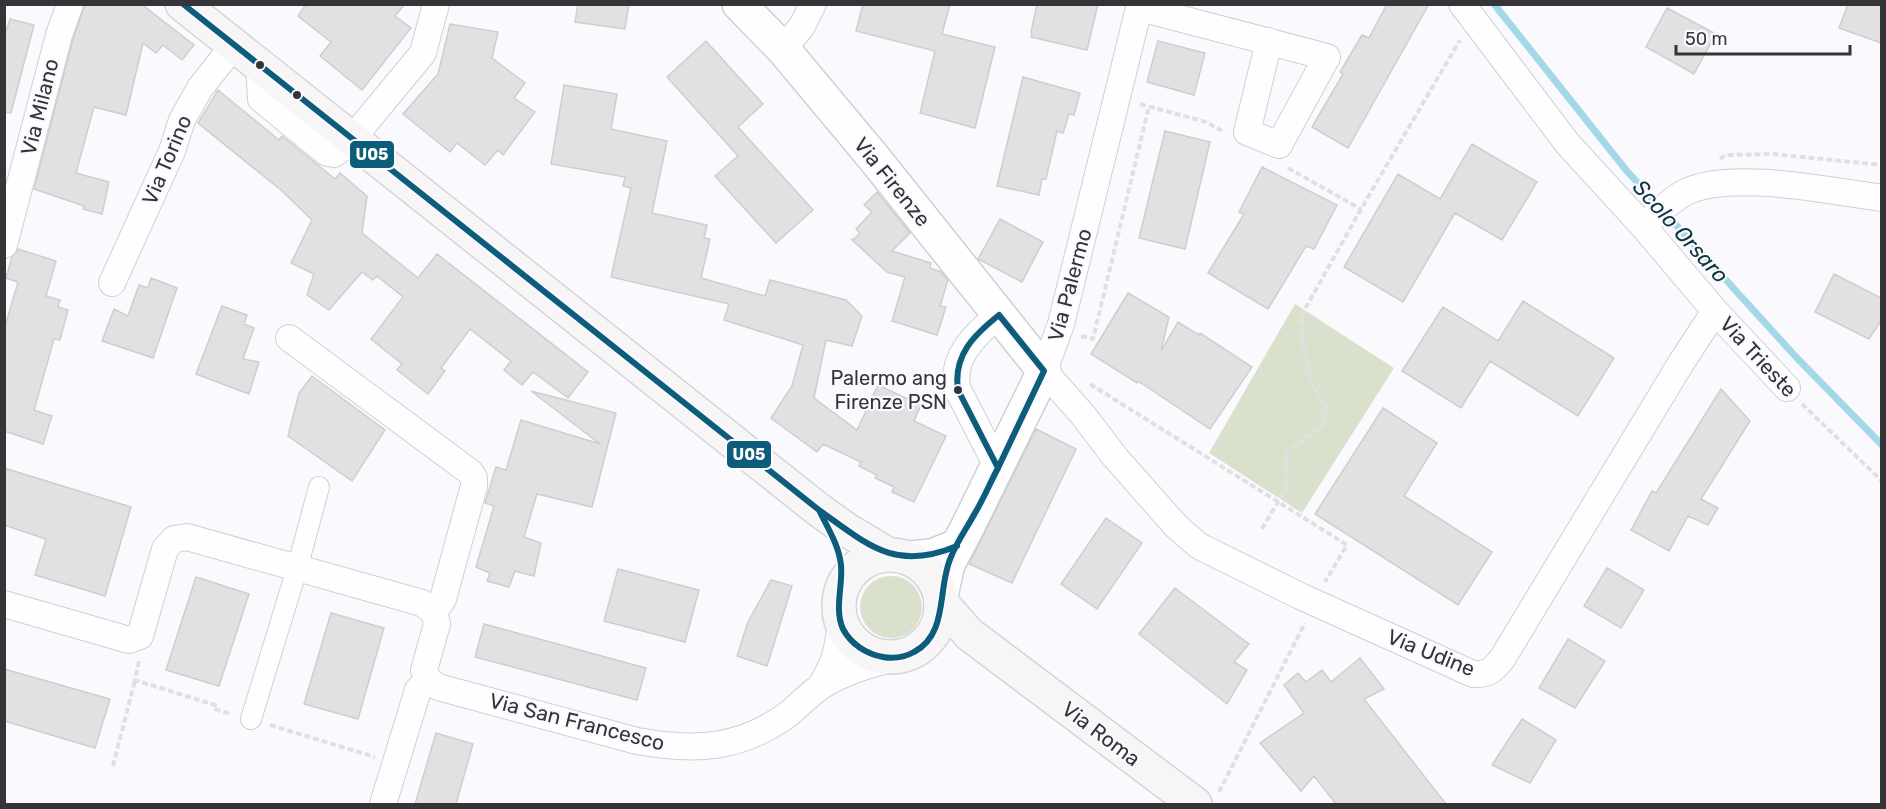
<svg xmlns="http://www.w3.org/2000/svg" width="1886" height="809" viewBox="0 0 1886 809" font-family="Rubik,sans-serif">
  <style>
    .green { fill: #d9e1cd }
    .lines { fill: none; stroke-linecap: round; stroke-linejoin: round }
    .stream { stroke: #a5d8e7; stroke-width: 7 }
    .building { fill: #e2e1e2; stroke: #cfcdce; stroke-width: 1.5 }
    .pedestrian-casing { stroke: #d0d0d4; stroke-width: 22 }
    .minor-casing { stroke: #d0d0d4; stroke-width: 28 }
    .tertiary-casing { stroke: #d0d0d4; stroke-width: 36 }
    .primary-casing { stroke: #d5d5d7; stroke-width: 36 }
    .path { stroke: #e0e0e1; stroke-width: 4; stroke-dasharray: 6 3; stroke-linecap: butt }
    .pedestrian { stroke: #fefeff; stroke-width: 20 }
    .minor { stroke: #fefeff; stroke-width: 26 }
    .tertiary { stroke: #fefeff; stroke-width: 33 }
    .primary { stroke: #f8f5f6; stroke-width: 33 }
    .bus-1-casing { stroke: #f9f9ff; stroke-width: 10 }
    .bus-1 { stroke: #0c5c7a; stroke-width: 6 }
    .bus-dot { fill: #353539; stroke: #f9f9ff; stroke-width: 2 }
    .labels { text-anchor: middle; stroke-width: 4.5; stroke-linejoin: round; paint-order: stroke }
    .bus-label { font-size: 20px; fill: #353539; stroke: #f9f9ff; text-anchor: end }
    .street-label { font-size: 21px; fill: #353539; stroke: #f9f9ff }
    .water-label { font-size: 22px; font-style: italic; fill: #12363e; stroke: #f9f9ff }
    .line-badge { stroke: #f9f9ff; stroke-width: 2 }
    .badge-label { font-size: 16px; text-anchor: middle; font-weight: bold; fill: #fff }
  </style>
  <rect width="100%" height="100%" fill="#fafafe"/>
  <path class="green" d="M1295,304l99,64 -92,145 -93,-60z
    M860 607a31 31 0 1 1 62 0a31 31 0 1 1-62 0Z"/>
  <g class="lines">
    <path class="stream" d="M1494,4l132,166 170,187 86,88"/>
  </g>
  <path class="building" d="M85,4h56l53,41 -12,15 -19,-15 -7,8 -13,-10 -17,72 -32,-8 -18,66 33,9 -7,32 -19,-5 1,-3 -50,-17 39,-150z
    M306,4h99l-10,12 16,12 -49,62 -42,-34 11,-14 -33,-26z
    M578,4h51l-4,25 -50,-7z
    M863,4h87l-8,30 53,13 -20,81 -55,-15 15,-62 -79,-20z
    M1037,4h61l-11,46 -56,-13 1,-4 -1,-1z
    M1387,4h42l-81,144 -36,-21 31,-53 -3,-2 22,-37 7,3z
    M1848,4h33v39l-42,-15z
    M1667,8l49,26 -22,40 -48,-27z
    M10,19l24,6 -23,88 -7,-1v-74z
    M450,24l48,8 -6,26 33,25 -11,15 21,14 -32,43 -5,-5 -13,15 -28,-22 -7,9 -47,-38 35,-40z
    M706,41l57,63 -25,23 75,83 -37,33 -61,-67 23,-20 -71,-79z
    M1158,41l47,12 -11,42 -47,-13z
    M1023,77l57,16 -6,22 -5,-1 -6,19 -6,-2 -11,48h-4l-3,16 -42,-9z
    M564,85l53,9 -6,35 56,12 -15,72 55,12 -3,13 6,1 -9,39 64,18 5,-16 76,20 16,16 -10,30 -26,-6 -12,58 43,32 21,-45 43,20 -7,16 32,15 -32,66 -22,-10 2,-5 -19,-9 2,-3 -18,-9 2,-4 -38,-18 -6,8 -46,-34 21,-32 11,-41 -79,-25 5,-16 -118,-27 20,-89 -8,-2 2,-9 -74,-13z
    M218,90l61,50 3,-4 53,43 5,-6 27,23 -5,37 56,45 19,-24 151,118 -20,26 -35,-26 -11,13 -18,-15 7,-9 -41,-32 -29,39 4,3 -17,23 -31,-24 5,-6 -31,-25 32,-42 -26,-21 -4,4 -11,-8 -33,38 -22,-15 7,-21 -23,-11 21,-43 -30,-29 -84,-68z
    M1165,131l45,11 -25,107 -46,-11z
    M1472,144l65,38 -35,58 -47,-27 -52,89 -59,-35 54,-93 42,25z
    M1262,167l75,38 -23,44 -8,-3 -38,63 -60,-36 36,-59 -5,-2z
    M877,192l33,41 -18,18 39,12 -1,5 11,4 7,8 -8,26 6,1 -9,28 -45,-14 13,-44 -18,-5 -36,-33 2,1 7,-7 -4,-4 16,-17 -8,-7z
    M1000,219l43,23 -21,40 -44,-23z
    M18,249l38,12 -10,35 14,4 -2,7 10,3 -8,30 -6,-1 -20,71 18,6 -9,28 -39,-13v-101l14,-48 -12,-4 6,-21z
    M1834,274l47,24v23l-12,18 -54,-27z
    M151,278l26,10 -24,70 -51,-17 12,-32 14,7 11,-31 9,3z
    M1128,293l41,24 -8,34 17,-29 21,13 1,-2 52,34 -42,62 -72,-48 -1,2 -46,-29z
    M1523,301l91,57 -36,58 -88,-55 -29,47 -59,-37 41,-64 55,34z
    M222,306l25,9 -3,9 10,4 -11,31 16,3 -10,32 -53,-20z
    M312,376l73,54 -33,51 -64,-45 11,-43z
    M1721,389l29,32 -49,78 17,9 -10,17 -20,-9 -19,35 -38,-21 21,-39 4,2z
    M531,391l85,22 -24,94 -55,-13 -13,43 17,6 -7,33 -19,-5 -6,16 -22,-6 3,-8 -14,-6 18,-61 -9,-3 11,-36 10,3 15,-50 79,24z
    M1383,408l54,35 -33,53 88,56 -34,53 -143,-91z
    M1036,429l40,20 -64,134 -43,-19z
    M4,468l127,39 -26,89 -70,-21 11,-36 -42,-14z
    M1106,518l36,25 -45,66 -36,-25z
    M1607,568l37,22 -23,38 -37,-22z
    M618,569l81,21 -14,52 -81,-21z
    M196,577l53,17 -30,92 -53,-16z
    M771,580l21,6 -25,80 -30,-10 11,-34z
    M1175,588l74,56 -15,18 13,8 -20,34 -88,-70z
    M331,613l53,15 -26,91 -54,-15z
    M484,624l162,44 -9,32 -162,-43z
    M1568,639l37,22 -30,47 -36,-20z
    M1360,658l24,31 -20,10 82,105h-110l-22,-28 -13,15 -41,-48 44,-30 -20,-28 14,-12 8,9 16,-12 9,12z
    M4,669l106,30 -15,49 -91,-27z
    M1522,719l34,21 -26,43 -38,-18z
    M436,733l37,11 -17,60h-41z"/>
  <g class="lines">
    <defs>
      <path id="pedestrian" d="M251,719l46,-150 22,-82"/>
      <path id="minor" d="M1140,4l-79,320 -17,47 39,44 32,42 61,69 23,20 101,50 173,78c15,1 20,-4 29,-15l179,-296 34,-52
        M1462,4l105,139 76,83 72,85 72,77
        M1140,8l187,49 -48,88 -32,-13 22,-91
        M783,49l19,-23 11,-22
        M259,65l2,34 66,54 7,1 17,-14 72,-87 13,-49
        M1643,226c13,-11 27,-26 43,-34 45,-22 145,-1 196,6
        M4,245l55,-210 11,-31
        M112,283l60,-132 10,-31 18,-32 34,-43
        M289,338l181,134 4,6v8l-31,113 -9,13
        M998,468l-40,-78c-9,-31 18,-57 41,-75
        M4,604l125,36 11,-4 25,-87 9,-10 13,-2 235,66 12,9 3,12 -13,46 4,10 10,7 199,54c56,10 102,9 150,-26 12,-9 23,-22 36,-30 21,-13 44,-20 68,-26
        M820,687c15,-24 18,-37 21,-65
        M383,804l35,-114 10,-10"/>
      <path id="tertiary" d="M739,4l44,45 91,109 170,213 -78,159 -18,34 -7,32
        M909,558l23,-2 25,-10"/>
      <path id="primary" d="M182,4l637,506 28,20 42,25
        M839 606a51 51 0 1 1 102 0a51 51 0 1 1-102 0Z
        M941,602l28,32 226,170"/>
    </defs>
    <use href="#pedestrian" class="pedestrian-casing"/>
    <use href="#minor" class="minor-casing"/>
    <use href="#tertiary" class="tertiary-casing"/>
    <use href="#primary" class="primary-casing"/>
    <path class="path" d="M1140,104l66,18 18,10
      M1720,159l5,-4 48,-1 109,11
      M1288,168l73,41
      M1081,336l12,3 56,-233
      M1090,384l257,161 -22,37
      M1802,404l80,77
      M1262,529l24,-41 1,-37 34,-23 5,-19 -13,-23 -9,-31 -3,-39 60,-107 99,-169
      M139,661l-4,19 80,25 -1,4 17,5
      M270,725l105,32
      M113,766l22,-86
      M1219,792l86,-169"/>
    <use href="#pedestrian" class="pedestrian"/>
    <use href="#minor" class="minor"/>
    <use href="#tertiary" class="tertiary"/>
    <use href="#primary" class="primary"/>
    <defs>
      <path id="bus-1" d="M183,4l636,506c49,35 76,62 138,36
        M999,315l45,56 -46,97 -40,-78c-5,-35 16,-55 41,-75z
        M819,510c8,17 20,35 22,55 2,21 -7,44 2,64 8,15 23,25 40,28 11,2 22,0 31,-5 35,-18 23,-65 37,-95 6,-16 16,-29 24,-44 9,-15 15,-30 23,-45"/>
    </defs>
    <use href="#bus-1" class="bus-1-casing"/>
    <use href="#bus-1" class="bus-1"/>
  </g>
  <g class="bus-dot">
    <circle cx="260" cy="65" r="5"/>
    <circle cx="297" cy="95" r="5"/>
    <circle cx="958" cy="390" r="5"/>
  </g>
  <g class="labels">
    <g class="bus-label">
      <text x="947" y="385">Palermo ang<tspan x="947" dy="24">Firenze PSN</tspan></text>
    </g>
    <g class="street-label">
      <text transform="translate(40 107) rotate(-76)" y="7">Via Milano</text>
      <text transform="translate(167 160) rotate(-67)" y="7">Via Torino</text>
      <text transform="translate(892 182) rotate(51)" y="7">Via Firenze</text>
      <text transform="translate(1070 285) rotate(-75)" y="7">Via Palermo</text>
      <text transform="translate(1758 357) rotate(47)" y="7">Via Trieste</text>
      <text transform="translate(1431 653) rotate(22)" y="7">Via Udine</text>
      <text transform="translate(577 722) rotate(14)" y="7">Via San Francesco</text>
      <text transform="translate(1101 734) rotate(37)" y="7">Via Roma</text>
    </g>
    <g class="water-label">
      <text transform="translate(1681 231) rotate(48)" y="8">Scolo Orsaro</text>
    </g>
  </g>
  <g class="line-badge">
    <rect x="349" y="140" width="46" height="29" rx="6" fill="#0c5c7a"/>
    <rect x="726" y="440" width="46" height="29" rx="6" fill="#0c5c7a"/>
  </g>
  <g class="badge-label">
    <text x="372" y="160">U05</text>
    <text x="749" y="460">U05</text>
  </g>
  <rect width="1886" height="809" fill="none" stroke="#353539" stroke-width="12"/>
  <path d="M1676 45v9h174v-9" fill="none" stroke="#353539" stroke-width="3"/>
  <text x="1685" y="45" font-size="18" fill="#353539" stroke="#f9f9ff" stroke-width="4.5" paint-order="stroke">50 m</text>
</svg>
